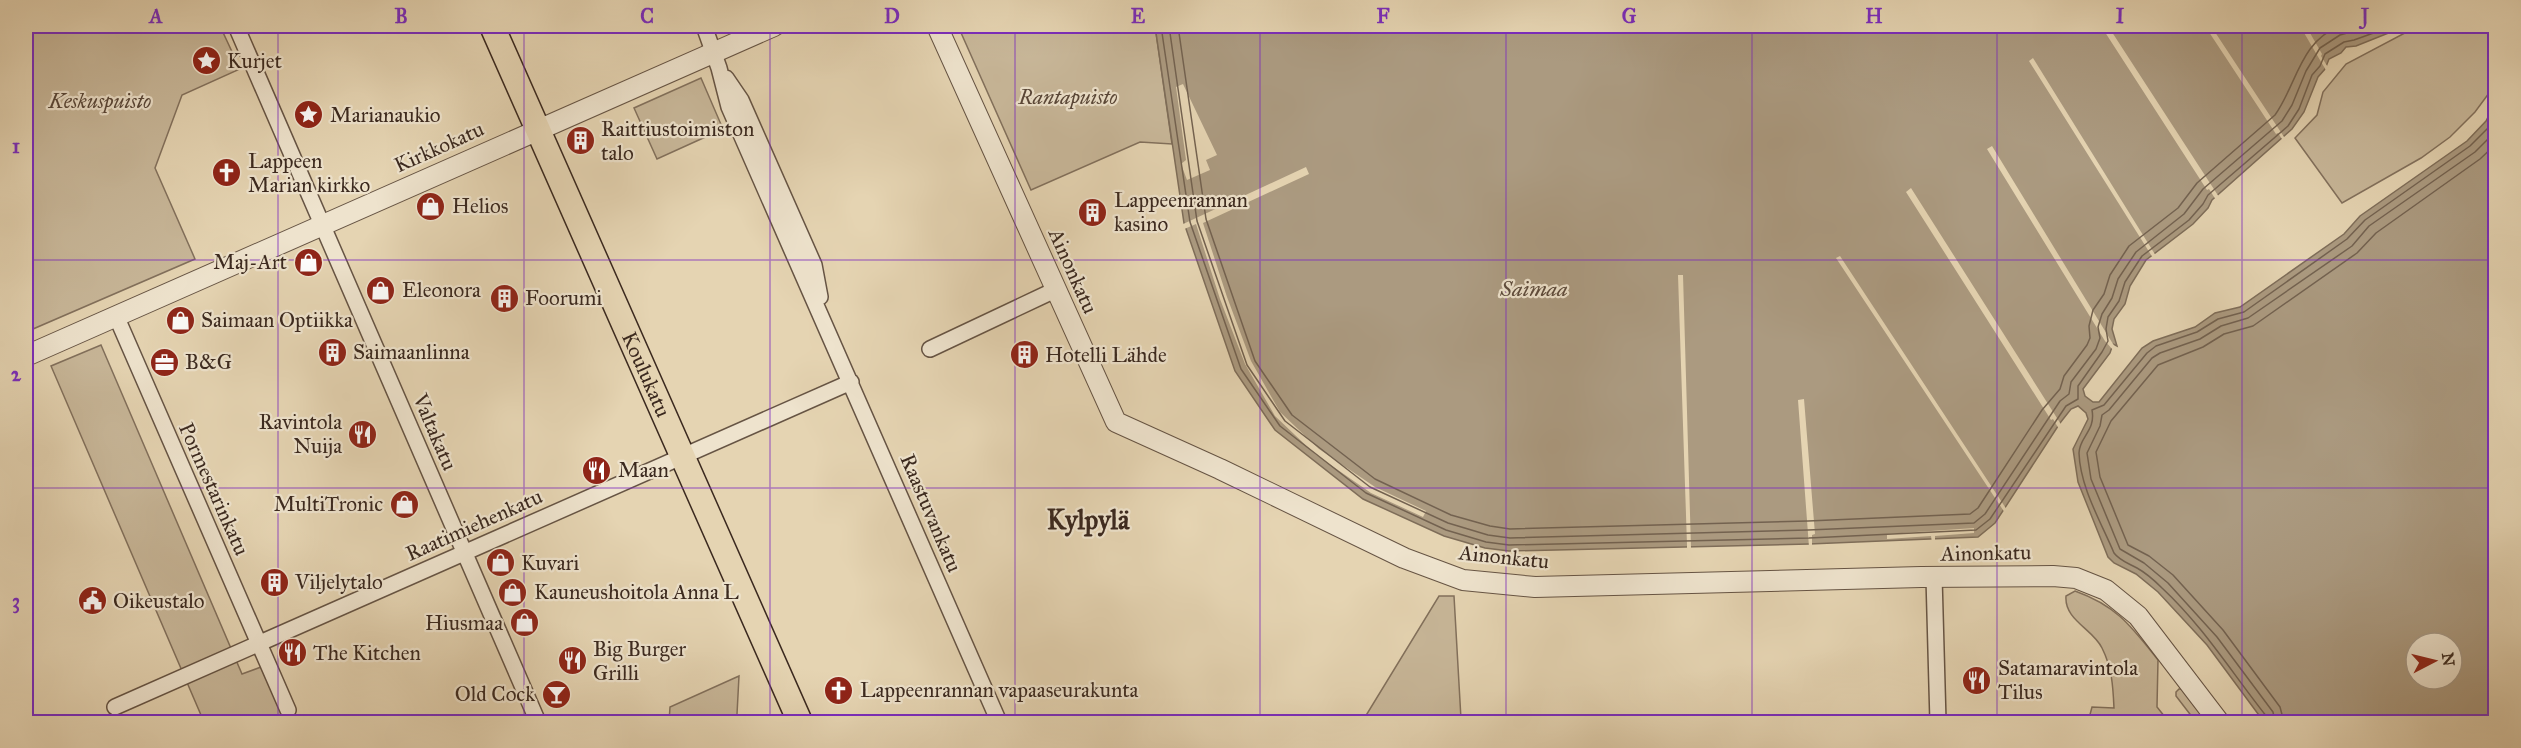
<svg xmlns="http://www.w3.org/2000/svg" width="2521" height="748" viewBox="0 0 2521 748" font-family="'IM FELL Great Primer',serif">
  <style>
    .green { fill: #c8b799; stroke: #82705c; stroke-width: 1.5 }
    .water { fill: #ab9a80; stroke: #7e6d59; stroke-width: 1.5; fill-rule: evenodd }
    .pier { fill: #e5d4b2 }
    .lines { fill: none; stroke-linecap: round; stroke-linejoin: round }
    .shore { stroke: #736250; stroke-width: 1.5 }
    .minor-casing { stroke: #665444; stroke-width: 18 }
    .tertiary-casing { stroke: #665444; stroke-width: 22 }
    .primary-casing { stroke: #3b291f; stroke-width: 27 }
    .minor { stroke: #eee3cd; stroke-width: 15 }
    .tertiary { stroke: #eee3cd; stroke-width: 20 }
    .primary { stroke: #e5d4b2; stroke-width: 24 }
    .grid { fill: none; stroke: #7b2cbf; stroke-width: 1.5; stroke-opacity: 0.55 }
    .labels { text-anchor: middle; stroke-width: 4.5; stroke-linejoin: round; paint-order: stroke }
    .poi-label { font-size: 21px; fill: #3b291f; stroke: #eee3cd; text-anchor: start }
    .park-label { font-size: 21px; font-style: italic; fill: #574537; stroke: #eee3cd }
    .street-label { font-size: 21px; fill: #3b291f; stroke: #eee3cd }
    .water-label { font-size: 22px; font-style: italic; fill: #5d4b3c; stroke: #eee3cd }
    .district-label { font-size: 27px; font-weight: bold; fill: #3b291f; stroke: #eee3cd }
    .neatline { fill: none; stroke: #7b2cbf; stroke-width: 2 }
    .grid-label { font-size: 20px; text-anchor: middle; font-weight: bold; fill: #7b2cbf }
  </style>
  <rect width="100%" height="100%" fill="#e5d4b2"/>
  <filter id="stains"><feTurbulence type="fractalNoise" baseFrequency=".00333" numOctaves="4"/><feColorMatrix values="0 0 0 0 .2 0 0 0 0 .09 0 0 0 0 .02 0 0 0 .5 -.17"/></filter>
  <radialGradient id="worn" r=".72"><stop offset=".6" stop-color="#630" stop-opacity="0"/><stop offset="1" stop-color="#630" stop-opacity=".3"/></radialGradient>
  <path class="green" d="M26,26h194l20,43 -58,26 -27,73 40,91 -169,73z
    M958,26h197l17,118 -32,-2 -109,48z
    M2418,26h77v59l-20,27 -25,25 -29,21 -79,45 -47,-65 22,-23 6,-23 23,-28z
    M701,78l22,51 -66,30 -23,-51z
    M101,345l141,329 19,-7 24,55h-81l-153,-356z
    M2075,591c42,15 56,35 83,69l-1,47 12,15h-81l4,-15 22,1c-1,-22 -2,-40 -12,-60 -9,-19 -38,-28 -36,-52z
    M1439,596h15l7,123 -99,3z
    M739,676l-2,38 4,8h-72l1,-15z
    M2179,689h3l25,33h-11l-20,-26v-4z"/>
  <path class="water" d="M1155,26h1251l-50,20 -10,1 -5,6 -12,6 -4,10 -7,8 -14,35 -12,17 -80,71 -4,8 -15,16 -47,36 -16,26 -5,18 -11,15 -2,10 5,17 -4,-2 -3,9 -27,36 2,7 8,6h6l43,-54 11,-7 42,-14 20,-14 25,-6 104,-73 16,-18 107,-75 19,-20 9,-18v619h-231l-57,-77 -49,-53 -22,-18 -22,-11 -6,-6 -30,-75 -5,-33 15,-30 -2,-6 -8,-7 -7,3 -11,14 -65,100 -17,14 -169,7 -300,7 -24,-3 -41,-12 -81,-37 -88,-69 -40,-59 -51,-148zM2416,643h36v36h-36z"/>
  <path class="pier" d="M2101,26h7l111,171 -3,3 -7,-11 -2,1z
    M2205,26h6l75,114 -2,2 -6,-9 -2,1z
    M2300,26h6l16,28 -1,2 8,13 -2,3z
    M2033,58l123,198 -3,2 -124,-197z
    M1183,84l34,71 -11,5 4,10 -23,10 -6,-16 5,-4 -10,-73z
    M1992,146l121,198 4,5 -4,1 -8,-9 -118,-192z
    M1306,167l3,7 -106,49 24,74 24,64 29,51 39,37 56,38 51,24 -3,6 -52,-24 -56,-39 -40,-38 -30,-52 -25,-65 -24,-75 -14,6 -1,-5z
    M1911,188l151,238 -3,3 -6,-10 -2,1 -145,-228z
    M1840,256l167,254 -2,3 -169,-255z
    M1678,275h5l8,273h-4v-3z
    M1804,399l11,135 -3,1v12h-3l-11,-147z
    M1974,528v5l-39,3v6l-3,1 -1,-7 -44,3v-5z"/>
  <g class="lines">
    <path class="shore" d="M1161,26l29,196 51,147 39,57 86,67 80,37 40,12 23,3 300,-7 167,-8 14,-11 76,-113 12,-7v-13l24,-34 6,-11 -2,-12 2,-12 11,-16 6,-19 17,-26 47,-36 14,-16 5,-9 80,-69 11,-17 13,-34 8,-9 5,-12 19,-12 10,-2 39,-14
      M1169,26l28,195 50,144 38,56 85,66 78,36 40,12 22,3 298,-8 166,-7 11,-9 75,-113 9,-7 2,-12 25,-33 4,-11 -2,-11 4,-13 10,-16 6,-19 18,-27 48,-38 19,-25 79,-68 10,-16 14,-34 14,-23 20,-13 32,-9
      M1178,26l28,193 49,142 37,54 83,64 76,36 39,11 20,3 298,-8 162,-7 8,-6 64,-98 18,-21 4,-13 23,-31 3,-7 -1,-12 4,-16 11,-16 6,-19 19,-29 49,-38 19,-25 78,-68c22,-31 25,-74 65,-89
      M2268,722l-1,-5c-35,-44 -64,-91 -105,-129 -7,-7 -16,-15 -25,-20 -9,-5 -17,-7 -23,-15 -13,-31 -34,-66 -35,-100 0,-16 17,-22 13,-43l12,-5 43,-52 9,-7 41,-14 21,-13 26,-7 103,-73 18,-19 105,-74 21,-21 5,-9
      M2275,722l-2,-10 -56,-75 -49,-54 -24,-20 -24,-14 -29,-70 -4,-26 13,-27 2,-11 7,-5 43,-52 8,-5 40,-14 21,-13 27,-8 104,-72 17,-20 106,-74 21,-21
      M2284,722l-4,-15 -57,-77 -50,-55 -24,-19 -21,-11 -28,-68 -4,-25 15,-31 47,-56 45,-18 21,-13 29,-8 104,-73 19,-20 104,-74 16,-15"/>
    <defs>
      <path id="minor" d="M236,26l302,696
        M704,26l15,42 10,39 270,615
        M726,78l15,22 73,165 6,32
        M117,318l171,392
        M930,349l125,-59
        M1934,577l4,145
        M115,707l736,-325"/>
      <path id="tertiary" d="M937,26l179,396 104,47 184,89 59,22 72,7 386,-10 132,-1 23,2 30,12 32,26 81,106
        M26,356l748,-330"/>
      <g id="primary">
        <path id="s1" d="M492,26l308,696"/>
      </g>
    </defs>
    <use href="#minor" class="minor-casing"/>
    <use href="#tertiary" class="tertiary-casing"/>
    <use href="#primary" class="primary-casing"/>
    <use href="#minor" class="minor"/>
    <use href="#tertiary" class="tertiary"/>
    <use href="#primary" class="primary"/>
  </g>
  <path class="grid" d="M278,26v696M524,26v696M770,26v696M1015,26v696M1260,26v696M1506,26v696M1752,26v696M1997,26v696M2242,26v696M26,260h2470M26,488h2470"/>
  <defs>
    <symbol id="sight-disc" viewBox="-11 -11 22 22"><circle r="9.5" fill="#8f2418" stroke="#eee3cd"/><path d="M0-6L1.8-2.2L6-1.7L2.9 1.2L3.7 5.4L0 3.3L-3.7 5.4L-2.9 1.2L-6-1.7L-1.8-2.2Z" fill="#fff"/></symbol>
    <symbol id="building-disc" viewBox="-11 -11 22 22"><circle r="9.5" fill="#8f2418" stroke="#eee3cd"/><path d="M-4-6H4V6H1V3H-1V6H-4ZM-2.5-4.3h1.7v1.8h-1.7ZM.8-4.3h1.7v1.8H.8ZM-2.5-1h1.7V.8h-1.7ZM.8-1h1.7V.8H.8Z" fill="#fff"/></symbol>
    <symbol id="church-disc" viewBox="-11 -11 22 22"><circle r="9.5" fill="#8f2418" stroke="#eee3cd"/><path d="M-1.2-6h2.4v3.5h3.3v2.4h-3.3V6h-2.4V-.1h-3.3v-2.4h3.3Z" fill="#fff"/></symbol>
    <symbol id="shop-disc" viewBox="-11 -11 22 22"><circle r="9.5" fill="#8f2418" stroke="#eee3cd"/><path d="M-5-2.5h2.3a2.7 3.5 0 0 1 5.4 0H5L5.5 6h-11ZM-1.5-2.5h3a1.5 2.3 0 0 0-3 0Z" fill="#fff"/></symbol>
    <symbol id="office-disc" viewBox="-11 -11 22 22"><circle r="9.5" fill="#8f2418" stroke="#eee3cd"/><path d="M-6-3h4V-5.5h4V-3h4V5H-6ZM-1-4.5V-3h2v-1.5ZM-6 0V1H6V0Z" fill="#fff"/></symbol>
    <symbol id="restaurant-disc" viewBox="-11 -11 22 22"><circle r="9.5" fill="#8f2418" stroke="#eee3cd"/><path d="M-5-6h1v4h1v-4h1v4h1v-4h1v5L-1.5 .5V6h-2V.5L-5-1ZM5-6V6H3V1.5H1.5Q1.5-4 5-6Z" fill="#fff"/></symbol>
    <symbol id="civic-disc" viewBox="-11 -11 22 22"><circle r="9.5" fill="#8f2418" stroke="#eee3cd"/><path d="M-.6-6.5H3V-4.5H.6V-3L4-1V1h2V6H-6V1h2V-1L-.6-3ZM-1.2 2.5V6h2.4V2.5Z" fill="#fff"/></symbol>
    <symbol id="bar-disc" viewBox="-11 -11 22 22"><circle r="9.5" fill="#8f2418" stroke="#eee3cd"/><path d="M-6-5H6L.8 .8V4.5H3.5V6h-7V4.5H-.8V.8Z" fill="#fff"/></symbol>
  </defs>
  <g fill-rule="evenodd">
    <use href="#sight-disc" x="190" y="44" width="33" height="33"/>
    <use href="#sight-disc" x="292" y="98" width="33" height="33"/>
    <use href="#building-disc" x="564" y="124" width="33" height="33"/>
    <use href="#church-disc" x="210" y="156" width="33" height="33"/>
    <use href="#shop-disc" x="414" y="190" width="33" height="33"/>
    <use href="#building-disc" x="1076" y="196" width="33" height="33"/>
    <use href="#shop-disc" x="292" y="246" width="33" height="33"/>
    <use href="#shop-disc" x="364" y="274" width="33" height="33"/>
    <use href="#building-disc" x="488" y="282" width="33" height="33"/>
    <use href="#shop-disc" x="164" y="304" width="33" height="33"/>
    <use href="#building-disc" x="316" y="336" width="33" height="33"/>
    <use href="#building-disc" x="1008" y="338" width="33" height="33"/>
    <use href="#office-disc" x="148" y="346" width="33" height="33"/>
    <use href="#restaurant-disc" x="346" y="418" width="33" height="33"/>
    <use href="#restaurant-disc" x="580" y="454" width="33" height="33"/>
    <use href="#shop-disc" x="388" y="488" width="33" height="33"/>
    <use href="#shop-disc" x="484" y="546" width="33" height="33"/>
    <use href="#building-disc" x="258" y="566" width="33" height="33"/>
    <use href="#shop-disc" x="496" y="576" width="33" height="33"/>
    <use href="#civic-disc" x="76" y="584" width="33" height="33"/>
    <use href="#shop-disc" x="508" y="606" width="33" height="33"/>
    <use href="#restaurant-disc" x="276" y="636" width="33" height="33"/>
    <use href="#restaurant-disc" x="556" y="644" width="33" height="33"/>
    <use href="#restaurant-disc" x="1960" y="664" width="33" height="33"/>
    <use href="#church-disc" x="822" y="674" width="33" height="33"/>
    <use href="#bar-disc" x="540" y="678" width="33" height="33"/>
  </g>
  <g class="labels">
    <g class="poi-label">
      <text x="227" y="68">Kurjet</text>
      <text x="330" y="122">Marianaukio</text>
      <text x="601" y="136">Raittiustoimiston<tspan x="601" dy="24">talo</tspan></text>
      <text x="248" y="168">Lappeen<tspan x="248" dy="24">Marian kirkko</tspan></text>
      <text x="1114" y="207">Lappeenrannan<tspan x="1114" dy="24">kasino</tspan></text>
      <text x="452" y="213">Helios</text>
      <text x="287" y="269" text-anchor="end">Maj-Art</text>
      <text x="402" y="297">Eleonora</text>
      <text x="525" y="305">Foorumi</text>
      <text x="201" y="327">Saimaan Optiikka</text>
      <text x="353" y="359">Saimaanlinna</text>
      <text x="1045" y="362">Hotelli Lähde</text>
      <text x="185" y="369">B&amp;G</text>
      <text x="342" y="429" text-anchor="end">Ravintola<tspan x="342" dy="24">Nuija</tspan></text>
      <text x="618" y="477">Maan</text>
      <text x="383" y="511" text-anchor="end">MultiTronic</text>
      <text x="521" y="570">Kuvari</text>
      <text x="295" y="589">Viljelytalo</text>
      <text x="534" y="599">Kauneushoitola Anna L</text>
      <text x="113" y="608">Oikeustalo</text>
      <text x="503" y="630" text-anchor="end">Hiusmaa</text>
      <text x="593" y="656">Big Burger<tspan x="593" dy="24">Grilli</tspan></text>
      <text x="313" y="660">The Kitchen</text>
      <text x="1998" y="675">Satamaravintola<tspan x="1998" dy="24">Tilus</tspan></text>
      <text x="860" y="697">Lappeenrannan vapaaseurakunta</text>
      <text x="535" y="701" text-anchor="end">Old Cock</text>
    </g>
    <g class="park-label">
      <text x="1068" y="104">Rantapuisto</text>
      <text x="100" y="108">Keskuspuisto</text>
    </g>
    <g class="street-label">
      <text transform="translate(439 147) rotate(-24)" y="7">Kirkkokatu</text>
      <text transform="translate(1073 271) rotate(66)" y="7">Ainonkatu</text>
      <text dy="7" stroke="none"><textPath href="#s1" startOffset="381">Koulukatu</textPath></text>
      <text transform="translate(435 432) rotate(67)" y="7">Valtakatu</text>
      <text transform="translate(214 489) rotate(66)" y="7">Pormestarinkatu</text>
      <text transform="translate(931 513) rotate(67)" y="7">Raastuvankatu</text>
      <text transform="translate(474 525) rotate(-24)" y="7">Raatimiehenkatu</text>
      <text transform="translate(1986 553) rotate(-1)" y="7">Ainonkatu</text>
      <text transform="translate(1504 557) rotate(6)" y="7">Ainonkatu</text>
    </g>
    <g class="water-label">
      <text x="1534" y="296">Saimaa</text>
    </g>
    <g class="district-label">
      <text x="1088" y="529">Kylpylä</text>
    </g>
  </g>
  <rect width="2521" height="748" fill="none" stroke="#e5d4b2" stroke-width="66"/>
  <g transform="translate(2434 661) rotate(83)"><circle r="28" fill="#eee3cd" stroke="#a69987" stroke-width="1.5"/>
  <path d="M0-4.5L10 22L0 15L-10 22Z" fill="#8f2418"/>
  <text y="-9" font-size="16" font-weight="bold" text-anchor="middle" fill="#3b291f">N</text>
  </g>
  <rect x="33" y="33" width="2455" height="682" class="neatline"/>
  <g class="grid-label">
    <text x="156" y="23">A</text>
    <text x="401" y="23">B</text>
    <text x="647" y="23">C</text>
    <text x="892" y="23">D</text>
    <text x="1138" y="23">E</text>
    <text x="1383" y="23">F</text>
    <text x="1629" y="23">G</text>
    <text x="1874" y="23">H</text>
    <text x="2120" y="23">I</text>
    <text x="2365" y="23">J</text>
    <text x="16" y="153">1</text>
    <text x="16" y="381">2</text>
    <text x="16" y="608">3</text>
  </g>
  <rect width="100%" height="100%" filter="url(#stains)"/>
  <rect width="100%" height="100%" fill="url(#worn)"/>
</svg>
